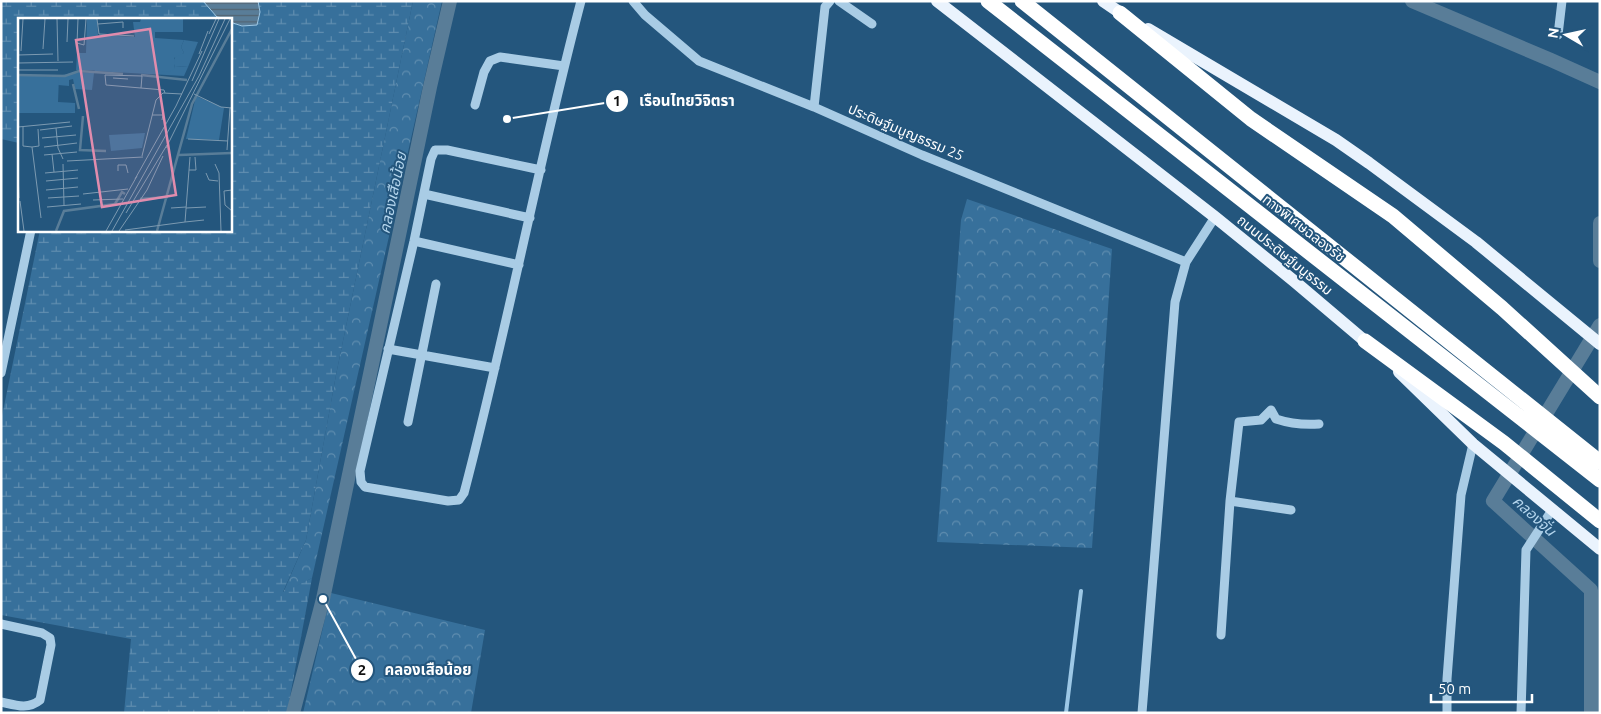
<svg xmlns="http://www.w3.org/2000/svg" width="1601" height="714" viewBox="0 0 1601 714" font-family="Ubuntu,'Noto Sans Thai',sans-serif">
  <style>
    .forest { fill: url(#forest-crowns) }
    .wetland { fill: url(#wetland-marsh) }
    .water { fill: url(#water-rules); stroke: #9dc8e6 }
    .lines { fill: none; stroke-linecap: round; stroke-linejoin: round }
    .stream { stroke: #9dc8e6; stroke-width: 4 }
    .canal { stroke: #597d98; stroke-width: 14 }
    .minor { stroke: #a9cce5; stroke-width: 9 }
    .major { stroke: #eaf3fd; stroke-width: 12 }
    .highway { stroke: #fff; stroke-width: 15 }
    .labels { text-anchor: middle; stroke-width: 4; stroke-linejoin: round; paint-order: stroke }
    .street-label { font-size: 14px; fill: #fff; stroke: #24567d }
    .water-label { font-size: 15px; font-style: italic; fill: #b4d5ed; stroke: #24567d }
    .inset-river { fill: none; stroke: #597d98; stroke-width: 2.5 }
    .inset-road { fill: none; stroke: #7c9ab1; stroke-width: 1 }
    .view { fill: #e08cad; fill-opacity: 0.15; stroke: #e08cad; stroke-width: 2.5 }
    .inset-edge { fill: none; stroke: #fff; stroke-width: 2.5 }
    .leader { fill: none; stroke: #fff; stroke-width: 2 }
    .callout-dot { fill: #fff; stroke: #24567d; stroke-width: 2 }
    .mark-label { font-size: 15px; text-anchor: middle; font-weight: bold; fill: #111 }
    .callout-label { font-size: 15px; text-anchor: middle; font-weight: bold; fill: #fff; stroke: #24567d; stroke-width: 4; stroke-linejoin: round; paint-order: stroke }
  </style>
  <defs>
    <pattern id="forest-crowns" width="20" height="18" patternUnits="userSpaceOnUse" patternTransform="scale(1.25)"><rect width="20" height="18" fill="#37709b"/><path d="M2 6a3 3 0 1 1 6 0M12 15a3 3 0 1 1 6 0" fill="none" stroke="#5f8daf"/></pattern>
    <pattern id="wetland-marsh" width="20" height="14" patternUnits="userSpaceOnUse" patternTransform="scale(1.25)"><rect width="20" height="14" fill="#37709b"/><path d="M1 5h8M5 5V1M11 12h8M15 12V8" fill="none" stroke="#5f8daf"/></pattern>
    <pattern id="water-rules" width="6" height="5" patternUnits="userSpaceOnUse" patternTransform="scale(1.25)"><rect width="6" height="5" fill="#597d98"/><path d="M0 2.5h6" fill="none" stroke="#526472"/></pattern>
  </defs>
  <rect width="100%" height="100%" fill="#24567d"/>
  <path class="forest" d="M413,1h29l-130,577 -29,15 23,-53 30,-165z
    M967,199l145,50 -20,299 -155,-6 24,-322z
    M331,593l154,37 -14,83h-168z"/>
  <path class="wetland" d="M1,1h202l14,16 5,2h-203v124l-18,-4z
    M258,1h155l-77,374 -30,165 -23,52 29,-14 -25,135h-163l7,-74 -130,-24v-194l39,-191h190v-208l12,4 18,-14z"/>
  <path class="water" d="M203,1h55l2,11 -3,13 -15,1 -12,-4v-3l-13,-2z"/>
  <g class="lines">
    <path class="stream" d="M1066,713l15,-122"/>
    <path class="canal" d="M1412,1l139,59 49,22
      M1600,223v38
      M293,713l30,-114 107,-512 20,-86
      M1591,713v-123l-98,-89 107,-176"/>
    <path class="minor" d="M633,1l12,14 54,46 115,46 108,48 264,107
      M839,1l33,23
      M1558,35l4,-34
      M475,105l9,-33 6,-11 10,-4 64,9
      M814,107l11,-100 5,-6
      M541,170l-94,-20h-12l-4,9 -17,82 -54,230 1,11 4,5 83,14 11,-1 5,-7c43,-163 74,-329 117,-492
      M424,194l106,24
      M414,241l105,24
      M388,349l107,19
      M1,373l30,-143
      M408,422l28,-138
      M1291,510l-61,-9 9,-79 22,-2 10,-10 5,9c15,5 28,6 43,5
      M1,624l41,9 8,5 1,7 -11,55c-12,10 -25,5 -39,2
      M1221,635l9,-134
      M1142,713l33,-411 11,-40 29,-45
      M1447,713v-34l14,-184 12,-51
      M1521,713l5,-163 26,-40"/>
    <path class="major" d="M937,1l278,216 79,64 78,66
      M1103,1l25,17
      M1148,29l188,111 33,23 107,79 124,102
      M1399,372l74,72 127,105"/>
    <path class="highway" d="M988,1l612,479
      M1022,1l578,461
      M1120,13l131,106 142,97 109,92 98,89
      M1365,341l139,102 96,78"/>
  </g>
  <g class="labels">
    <g class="street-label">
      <text transform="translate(906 132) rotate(23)" y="5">ประดิษฐ์มนูญธรรม 25</text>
      <text transform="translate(1304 228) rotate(38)" y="5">ทางพิเศษฉลองรัช</text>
      <text transform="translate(1285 255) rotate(39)" y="5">ถนนประดิษฐ์มนูธรรม</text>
    </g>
    <g class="water-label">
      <text transform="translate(393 193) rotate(-78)" y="5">คลองเสือน้อย</text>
      <text transform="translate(1534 516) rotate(42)" y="5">คลองจั่น</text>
    </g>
  </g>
  <g transform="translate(18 18)">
    <rect width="214" height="214" fill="#24567d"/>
    <path d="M166,22l14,2 -10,25 -13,-1 -2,-4 3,-7 8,-2 -3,-6z" fill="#37709b"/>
    <path d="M157,48l13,1 -4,9 -89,-5 -2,-3 82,1zM60,54l16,1 -2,17 -17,-1 -2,-10 -4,1v6l-11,-1 -1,-9zM178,78l28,12 -5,32 -33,-1zM127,115l-3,15 -31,3 -2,-16z" fill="#37709b"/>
    <path d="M69,1h10l1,16 37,2 -2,-15h7l1,-3h42v13h-28v6l29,2 -3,7 3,6 -10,5 1,11 -7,3 -92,-2 1,-17h9zM0,57l41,2 -1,25 17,1v10h-57z" fill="#37709b"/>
    <path class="inset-river" d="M0,57l47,1 14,-5 44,3M123,57l46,5M55,66l6,25M65,98l-3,34 26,1M161,137l53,-2M122,181l28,-2M38,213l8,-20 51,-7 7,-12 3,2M139,213l35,-127 40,-75"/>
    <path class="inset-road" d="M39,1l1,42M60,1l-1,24 7,2 2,-26M79,1l2,15 35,2M80,6l25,-2v6M191,16l7,-15M49,24l1,-23M25,31l2,-30M3,33l2,-32M181,36l9,-23M0,37l35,-1M0,45l55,-1M0,52h40M95,60l15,1M174,63l27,-62M123,70l1,-12 -37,-1 1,10 58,5 1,3M176,76l27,13 11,1M134,97h11l-1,5M0,109l52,-5M5,109v19l9,1 9,71M38,110l2,20 5,11M22,112l32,-4M24,120l34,-3M170,121l40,2M14,129l7,-1 -1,-17M26,129l33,-4M148,130l64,-129M209,132l3,-42M34,136l2,18M26,137l33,-3M124,138l14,-56 7,-7 19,1M49,143l76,-4M45,146l1,41M197,146l4,9 2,58M171,152h7l-1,-13M100,153v-6h8l2,8M0,154l1,26M27,155l33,-3M188,155l3,7 9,1M117,161l41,-73 26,-55M28,163l32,-3M28,172l32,-3M214,172l-8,1 1,14 7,6M65,176l45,-5M30,180l31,-2M75,182l30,-1M2,183l4,30M29,189l34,-3M153,190l15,-1M168,190l20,-1M108,195l41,-68M167,204l19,-2M107,212l60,-8 5,-65M88,213l31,-55M94,213l87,-155 26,-57M101,213l28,-41 16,-34"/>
    <path class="view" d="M132,11l26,166 -74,12 -26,-167z"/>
    <rect width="214" height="214" class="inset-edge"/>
  </g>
  <path class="leader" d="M507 119L617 101M323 599L362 670"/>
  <g class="callout-dot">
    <circle cx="507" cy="119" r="5"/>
    <circle cx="323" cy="599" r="5"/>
    <circle cx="617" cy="101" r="12"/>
    <circle cx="362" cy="670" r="12"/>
  </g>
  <g class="mark-label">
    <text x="617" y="106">1</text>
    <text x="362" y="675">2</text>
  </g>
  <g class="callout-label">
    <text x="687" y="106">เรือนไทยวิจิตรา</text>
    <text x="428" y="675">คลองเสือน้อย</text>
  </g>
  <rect width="1601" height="714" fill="none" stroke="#ffffff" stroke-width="5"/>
  <g transform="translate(1566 35) rotate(279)" stroke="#24567d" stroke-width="4" paint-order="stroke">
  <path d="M0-4L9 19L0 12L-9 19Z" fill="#ffffff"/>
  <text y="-8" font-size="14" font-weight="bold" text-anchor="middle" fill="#ffffff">N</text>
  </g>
  <path d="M1431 694v8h101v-8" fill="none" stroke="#ffffff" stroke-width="2.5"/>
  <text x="1438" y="694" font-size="15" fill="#ffffff" stroke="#24567d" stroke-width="4" paint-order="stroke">50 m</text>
</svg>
